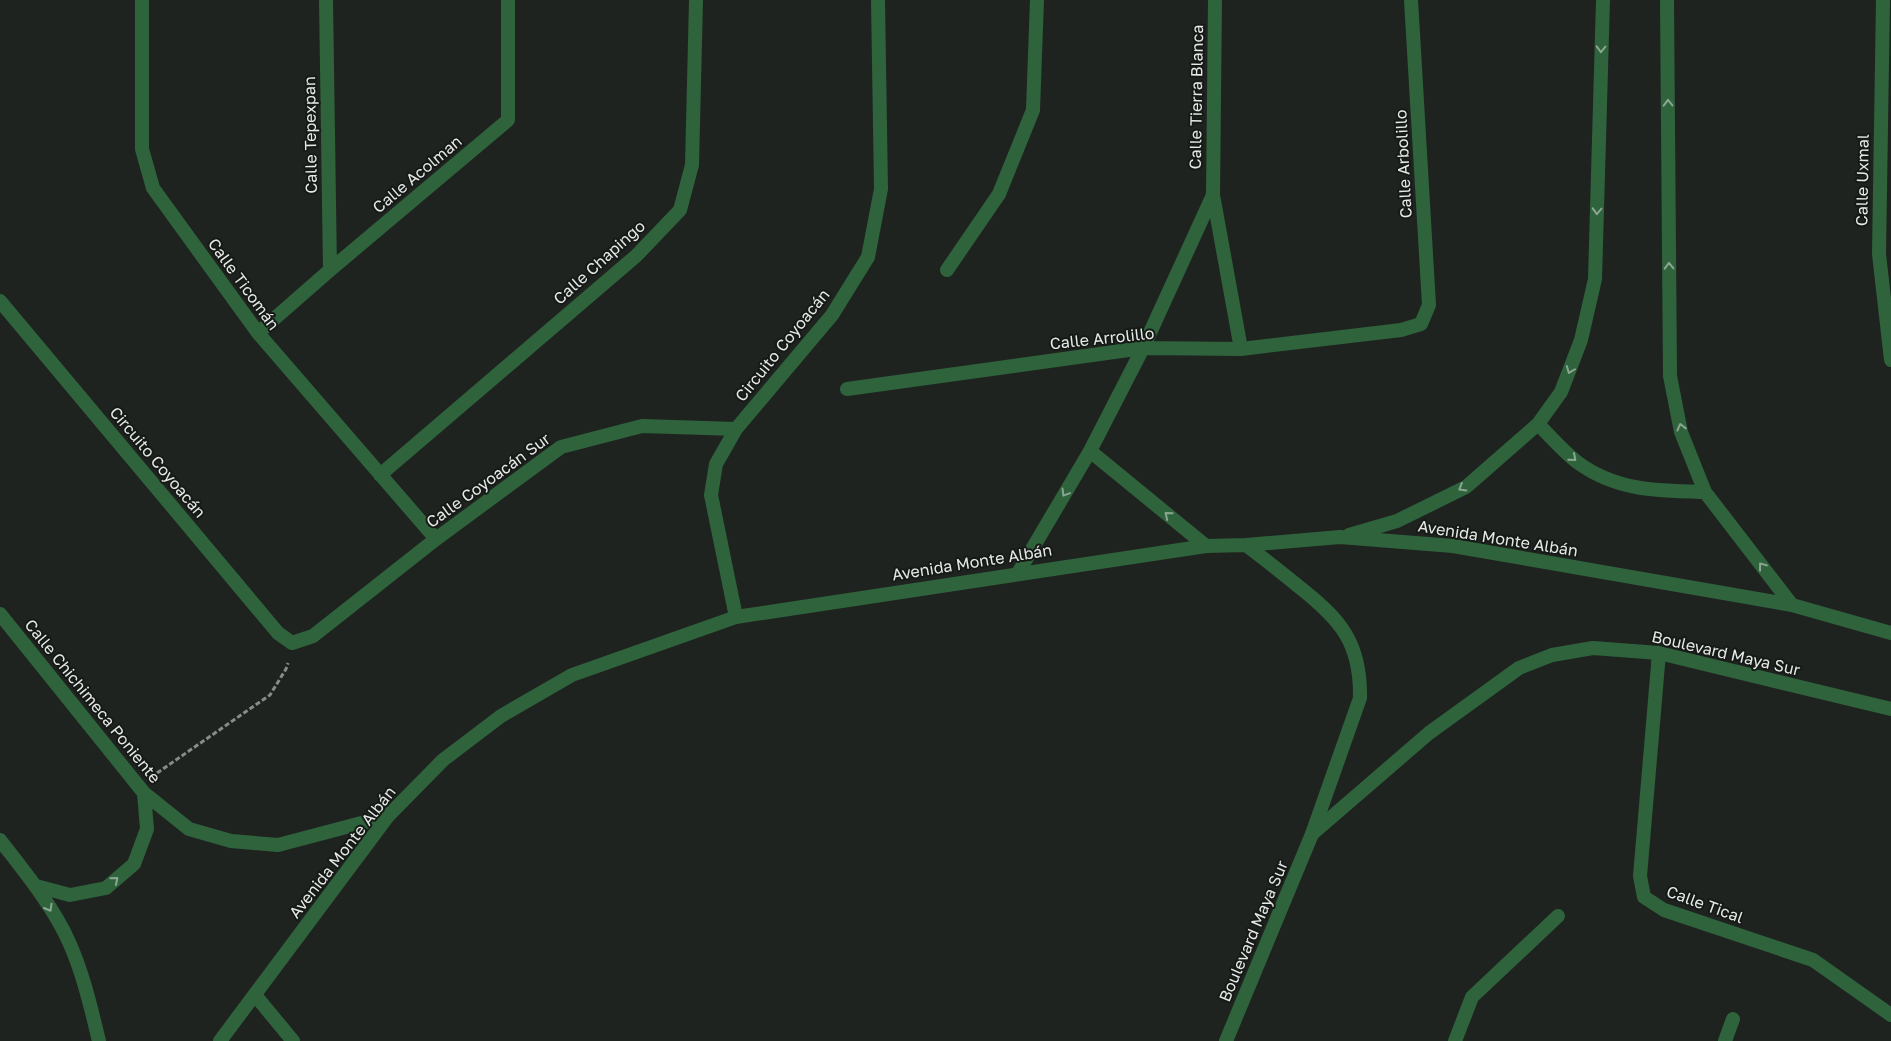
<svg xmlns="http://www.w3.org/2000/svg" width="1891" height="1041" viewBox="0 0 1891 1041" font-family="'Golos Text',sans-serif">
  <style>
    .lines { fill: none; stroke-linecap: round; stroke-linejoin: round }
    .path { stroke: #888c89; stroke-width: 3; stroke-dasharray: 5 2.5; stroke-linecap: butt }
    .service { stroke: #2f633c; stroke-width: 14 }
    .minor { stroke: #2f633c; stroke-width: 14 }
    .tertiary { stroke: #2f633c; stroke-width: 14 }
    .oneway { stroke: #8aa691 }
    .labels { text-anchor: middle; stroke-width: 4; stroke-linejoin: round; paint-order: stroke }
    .street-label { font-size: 16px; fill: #e6e9e6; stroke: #161a17 }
  </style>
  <rect width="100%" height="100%" fill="#1f2320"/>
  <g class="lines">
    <path class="path" d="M157,773l113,-78 16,-26 2,-6"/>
    <path class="service" d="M255,995l38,46"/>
    <path class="minor" d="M142,0v149l11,39 105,145 178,206
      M326,0l4,270
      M1883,0l-4,254 12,106
      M1213,195l28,154
      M947,270l52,-76 34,-84 4,-110
      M0,301l278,332 14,10 21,-7 123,-97 125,-92 81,-21 94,3
      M258,333l72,-63 178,-150v-120
      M847,389l296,-41 98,1 160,-19 20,-6 8,-19 -18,-305
      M1090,451l116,95
      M380,475l256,-219 44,-46 12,-45 4,-165
      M1018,573l72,-122 53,-103 70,-153 2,-195
      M736,617l-25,-122 5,-31 20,-35 96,-114 36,-58 13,-68 -3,-189
      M1659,653l-19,223 4,21 20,13 149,50 78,55
      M1312,834l117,-101 90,-65 33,-13 41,-7 66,5 232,56
      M1455,1041l17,-44 86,-81
      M1725,1041l8,-22"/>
    <path class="tertiary" d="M1667,0l3,376 11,56 24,60 87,113
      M1538,424c12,12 25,27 39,38 39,29 81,29 128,30
      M1349,535l48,-14 69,-34 72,-63 23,-32 20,-52 14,-61 8,-279
      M0,614l144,179 45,36 42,12 47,4 110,-29
      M0,840c24,31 53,66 69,102 14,31 22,66 30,99
      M36,886l34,9 36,-7 28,-24 13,-35 -3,-36
      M220,1041l168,-225 55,-56 58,-44 71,-41 164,-58 470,-71 40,-1 94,-8 113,9 339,59 99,28
      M1226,1041l86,-207 48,-136c1,-56 -20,-79 -62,-112 -17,-14 -35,-28 -52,-41"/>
  </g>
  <defs><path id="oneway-chevron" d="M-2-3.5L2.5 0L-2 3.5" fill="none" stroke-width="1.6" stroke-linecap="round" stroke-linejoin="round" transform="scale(1.25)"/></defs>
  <g class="oneway">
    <use href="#oneway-chevron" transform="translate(1601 49) rotate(92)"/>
    <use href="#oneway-chevron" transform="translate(1668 103) rotate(-91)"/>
    <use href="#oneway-chevron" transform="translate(1597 211) rotate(92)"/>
    <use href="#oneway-chevron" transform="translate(1669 266) rotate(-91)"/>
    <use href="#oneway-chevron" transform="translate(1570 370) rotate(111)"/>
    <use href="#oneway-chevron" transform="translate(1681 427) rotate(-104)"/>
    <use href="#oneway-chevron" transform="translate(1573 458) rotate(41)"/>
    <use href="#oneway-chevron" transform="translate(1462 488) rotate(149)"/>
    <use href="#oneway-chevron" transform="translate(1065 493) rotate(121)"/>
    <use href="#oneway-chevron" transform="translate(1168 515) rotate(-141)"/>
    <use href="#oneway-chevron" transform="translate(1762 566) rotate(-127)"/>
    <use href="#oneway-chevron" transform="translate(115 880) rotate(-40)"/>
    <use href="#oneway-chevron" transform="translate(49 908) rotate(60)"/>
  </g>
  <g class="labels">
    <g class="street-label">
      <text transform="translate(1196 97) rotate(-89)" y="6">Calle Tierra Blanca</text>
      <text transform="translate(310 135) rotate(-91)" y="6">Calle Tepexpan</text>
      <text transform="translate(1403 164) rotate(-93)" y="6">Calle Arbolillo</text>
      <text transform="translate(417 174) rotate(-40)" y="6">Calle Acolman</text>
      <text transform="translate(1862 180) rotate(-89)" y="6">Calle Uxmal</text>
      <text transform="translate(599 262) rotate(-42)" y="6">Calle Chapingo</text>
      <text transform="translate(244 284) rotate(54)" y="6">Calle Ticomán</text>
      <text transform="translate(1102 338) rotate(-6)" y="6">Calle Arrolillo</text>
      <text transform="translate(782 345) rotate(-51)" y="6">Circuito Coyoacán</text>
      <text transform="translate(158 462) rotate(50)" y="6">Circuito Coyoacán</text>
      <text transform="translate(488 480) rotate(-36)" y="6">Calle Coyoacán Sur</text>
      <text transform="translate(1498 538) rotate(9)" y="6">Avenida Monte Albán</text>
      <text transform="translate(972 562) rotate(-9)" y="6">Avenida Monte Albán</text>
      <text transform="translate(1726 653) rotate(13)" y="6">Boulevard Maya Sur</text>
      <text transform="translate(93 701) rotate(51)" y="6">Calle Chichimeca Poniente</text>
      <text transform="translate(342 852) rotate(-52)" y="6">Avenida Monte Albán</text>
      <text transform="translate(1705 904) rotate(20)" y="6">Calle Tical</text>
      <text transform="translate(1253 931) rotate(-67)" y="6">Boulevard Maya Sur</text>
    </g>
  </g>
</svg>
